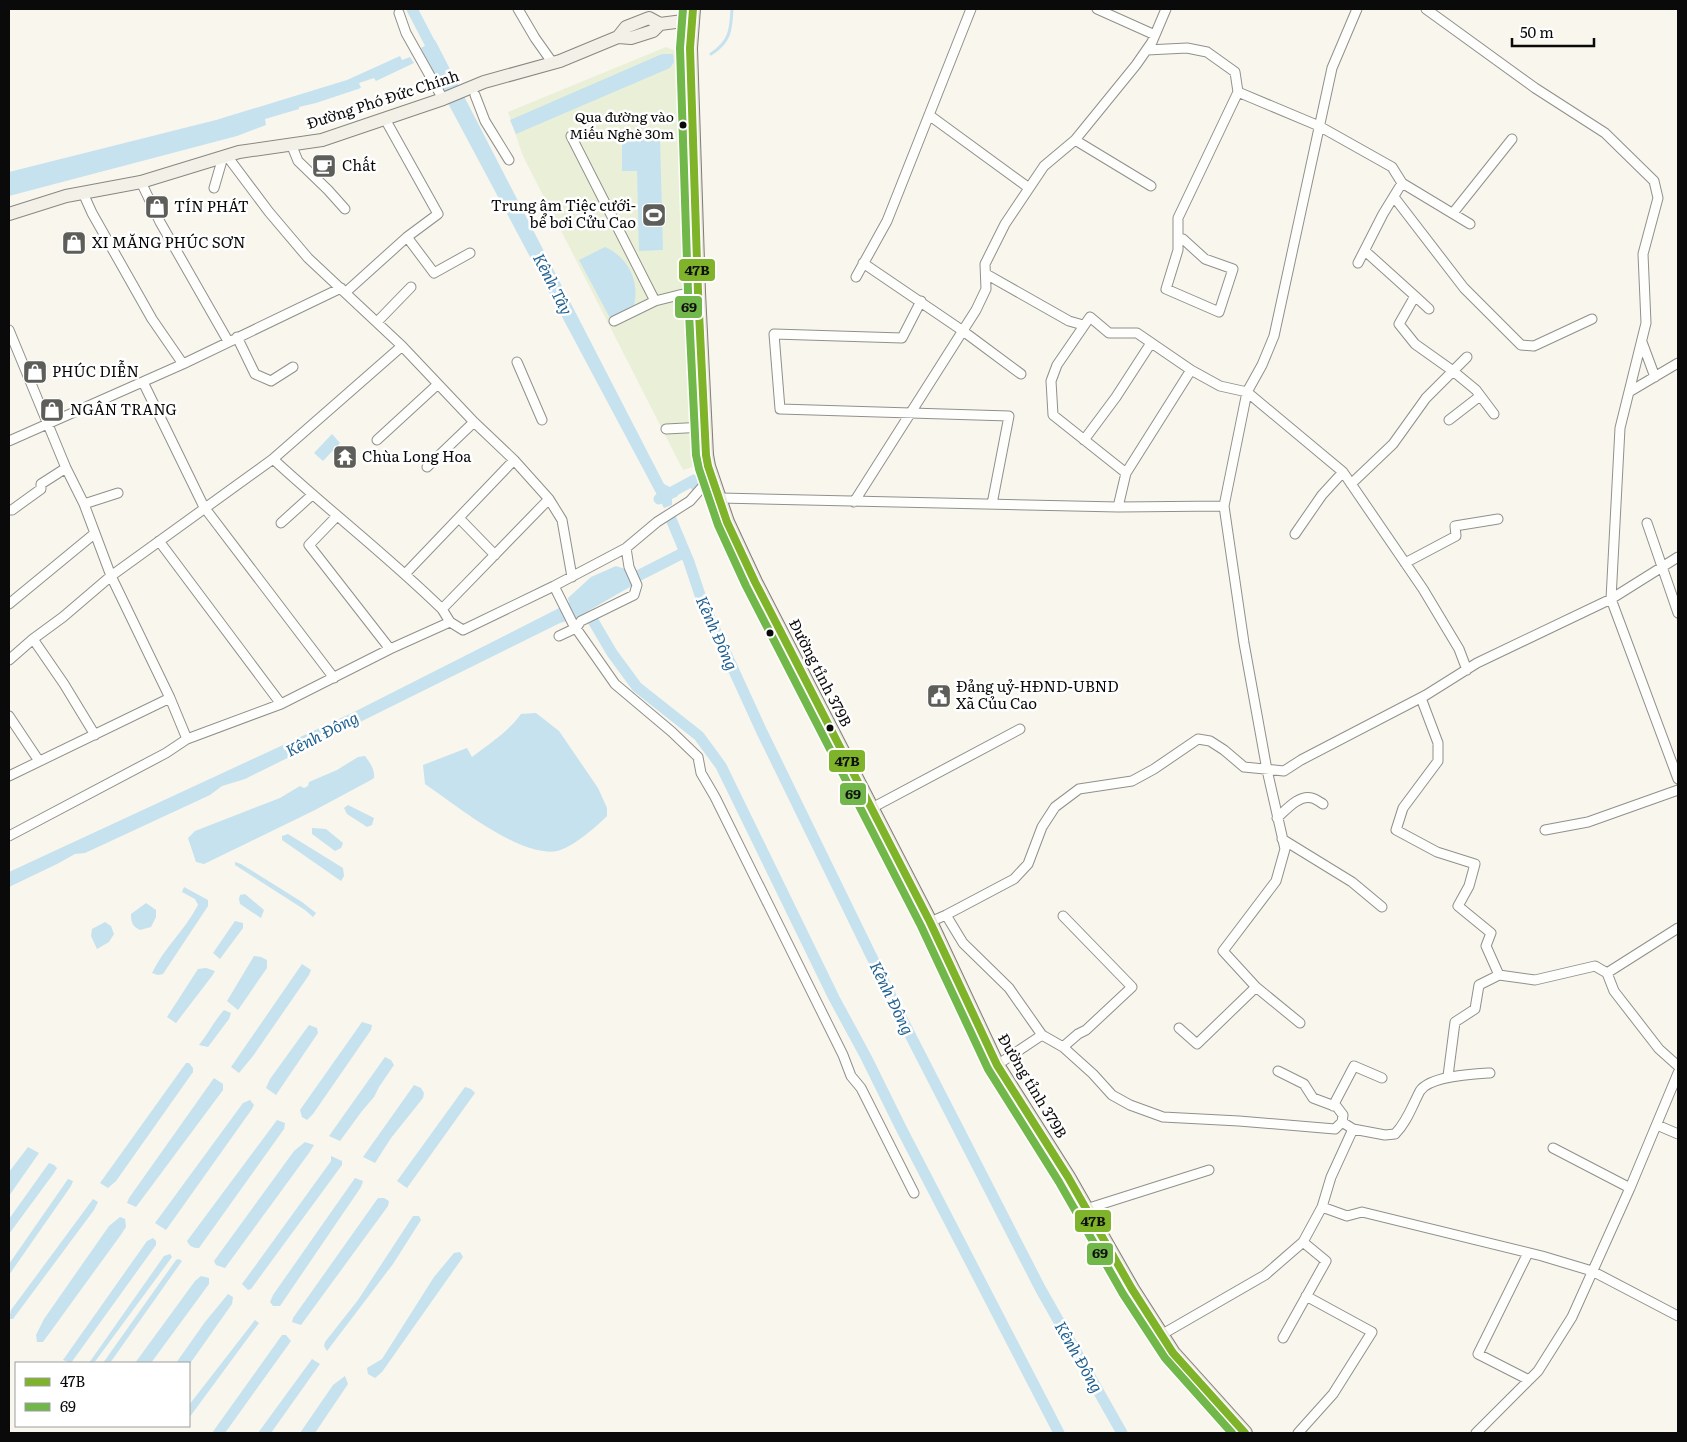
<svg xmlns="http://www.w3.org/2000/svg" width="1687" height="1442" viewBox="0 0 1687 1442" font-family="Literata,serif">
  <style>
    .pitch { fill: #eaf0d8 }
    .water { fill: #c6e2ef }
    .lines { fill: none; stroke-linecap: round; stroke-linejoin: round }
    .stream { stroke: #c6e2ef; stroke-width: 3 }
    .canal { stroke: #c6e2ef; stroke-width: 11 }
    .street-casing { stroke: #91908c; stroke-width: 11 }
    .secondary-casing { stroke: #888783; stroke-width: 14 }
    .primary-casing { stroke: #7e7e7a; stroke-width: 16 }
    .street { stroke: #fefefc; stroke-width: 9 }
    .secondary { stroke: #f3f1e7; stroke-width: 12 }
    .primary { stroke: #eae5d8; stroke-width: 14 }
    .bus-1-casing { stroke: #fff; stroke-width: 11 }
    .bus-2-casing { stroke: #fff; stroke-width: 11 }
    .bus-1 { stroke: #7fb329; stroke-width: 8 }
    .bus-2 { stroke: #71b74a; stroke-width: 8 }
    .bus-dot { fill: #0a0a0a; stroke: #fff; stroke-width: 2 }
    .labels { text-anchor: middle; stroke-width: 5; stroke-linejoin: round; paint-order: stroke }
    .bus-label { font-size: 14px; fill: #0a0a0a; stroke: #fff; text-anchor: end }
    .street-label { font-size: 15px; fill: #0a0a0a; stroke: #fff }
    .poi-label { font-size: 15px; fill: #0a0a0a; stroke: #fff; text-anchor: start }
    .water-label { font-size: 16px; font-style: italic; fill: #1f608f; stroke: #fff }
    .line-badge { stroke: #fff; stroke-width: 2 }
    .pale-badge-label { font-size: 14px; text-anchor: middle; font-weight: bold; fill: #111 }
  </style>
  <rect width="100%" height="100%" fill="#f8f6ed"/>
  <path class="pitch" d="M666,47l10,4 5,36 14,379 -12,4 -160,-314 -15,-44z"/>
  <path class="water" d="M435,40l229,444 10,5 4,7 -6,3v6l-8,3 -223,-418 -20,-42z
    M662,54h11l1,8 -4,6 -154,66 -6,-14z
    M400,56l2,4 8,-3 4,6 -38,18 -2,-3 -15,5 2,5 -45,15 -17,4v2l-34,10 1,6 -29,11 -228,60v-24l207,-52 131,-40z
    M660,138l3,112 -24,1 -2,-80h-15v-32z
    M605,247c23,10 35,34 29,58l-24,13 -31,-58z
    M332,434l8,9 -17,18 -9,-8z
    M616,566l9,3 10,15 -59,34 -16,5 -315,156 -23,7 -12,9 -125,58 -10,1 -18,10 -48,23v-15l343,-159 217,-110 -1,-5 23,-21z
    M536,713l23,18 39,57 9,20v8c-11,11 -35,32 -50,35 -37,7 -101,-46 -132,-67l-2,-19 44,-17 5,9c17,-13 36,-25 49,-43z
    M365,756c5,7 10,13 9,22l-3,2 -56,30 -111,54 -8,-2 -8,-24 7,-7 85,-33 20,-12 4,2 4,-2 1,-4 28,-12 21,-13z
    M348,805l26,13 -2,7 -5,2 -20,-13 -3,-6z
    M312,828l14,1 17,14 -2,5 -6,3 -23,-17z
    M288,834l55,34 1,8 -3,5 -59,-41v-4z
    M235,862l6,2 61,38 14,11 -3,4 -8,-7 -70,-45z
    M184,887l24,13v6l-45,68 -5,1 -6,-2c12,-25 33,-43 46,-68l-3,-6 -13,-7z
    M245,894l19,16 -3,8 -21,-14 -1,-5 1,-4z
    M146,903l10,7v7l-5,10 -11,3c-8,-4 -9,-8 -9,-16z
    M235,921l8,2v5l-23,31 -7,-6z
    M105,922l6,4 3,8 -5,8 -12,7 -6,-13 1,-7z
    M254,956l7,1 6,3v8l-29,42 -11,-9z
    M302,964l9,6 -2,5 -56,81 -14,17 -8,-6z
    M206,968l9,3 -3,5 -36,47 -9,-6 31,-48z
    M224,1010l7,3 -2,6 -21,28 -9,-2c9,-11 15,-24 25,-35z
    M362,1022l10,3 -1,5 -58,84 -6,6 -5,-3 -2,-7z
    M309,1025l8,3 1,5 -42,62 -10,-7 4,-9z
    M385,1057l6,3 3,5 -15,22 -5,10 -12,14 -22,30 -11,-5z
    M186,1063h3l4,5v4l-77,109 -8,7 -8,-5z
    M214,1078l9,6v6l-87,117 -9,-4 2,-5z
    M414,1085l7,3 3,5 -1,5 -32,40 -16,25 -12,-6z
    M465,1087l6,2 4,4 -68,95 -10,-7z
    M250,1100l4,5 -2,4 -86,121 -11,-7 88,-120z
    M277,1120l8,3 -1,6 -85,119c-6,0 -9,-1 -12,-7z
    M305,1142l9,3 -5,8 -84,115 -9,-3 -2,-4 80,-110z
    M28,1147l11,6 -30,43v-24z
    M331,1156l11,5v4l-91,124 -3,1 -6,-6 89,-123z
    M49,1163l5,2 3,3 -3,5 -45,61v-15z
    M355,1178l8,3 -2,6 -81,119h-7l-3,-4 3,-7z
    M68,1179l5,2 -2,5 -62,89v-11z
    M378,1198h6l5,3 -1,5 -87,119 -9,-3 1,-4z
    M93,1199l5,3 -4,8 -81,109h-4l2,-9z
    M413,1216h6l2,4 -28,44 -66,87 -3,-5 1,-4 33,-42z
    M120,1217l5,2 1,8 -6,9 -77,106h-6l-1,-7 8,-16 65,-93z
    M153,1238l3,3v4l-85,118 -8,-3 84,-119z
    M460,1252l3,5 -81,115 -7,6 -7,-4 -1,-6 15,-9 52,-82 20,-24z
    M170,1254l2,3 -78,106h-5l75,-107z
    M179,1259l3,2 -72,102h-7l73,-103z
    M201,1276l8,2v6l-58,79h-16l60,-82z
    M228,1294l5,3 -1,7 -43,61v-2h-13l29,-41z
    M255,1320l4,3 -70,95v-13z
    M282,1335h4l5,6 -66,92h-13z
    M312,1359l8,5 -49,69h-13z
    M345,1376l3,8 -33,49h-15l33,-48z"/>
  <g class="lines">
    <path class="stream" d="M711,54c19,-12 20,-24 21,-45"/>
    <path class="canal" d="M412,9l24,46
      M659,499l35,-19 2,6
      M671,519l18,43 13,39 59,129 141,289 138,269 82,145
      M624,583l61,-31
      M592,619l20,34 25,34 62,49 22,30 113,232 32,59 35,71 158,305"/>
    <defs>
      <path id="street" d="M518,9l17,29 17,24
        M1097,9l58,26
        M1426,9l109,79 70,45 49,48 4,17 -15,56 3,69 -26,105 -9,171 67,180
        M399,13l7,20 37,66
        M1147,50l40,-2 20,4 28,20 3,20 81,34 73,41 10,16 68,41
        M475,95l10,26 24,39
        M929,115l100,73
        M571,136l84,165 24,-6 19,-3
        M1075,140l76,46
        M291,144l7,17 30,29 17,19
        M141,182l19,40 68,119
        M214,188l9,-31
        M83,193l9,20 60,106 31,45
        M1394,197l70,91 57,57 13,1 58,-27
        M1453,213l59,-74
        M407,237l27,36 36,-20
        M1183,239l22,20 28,10 -14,43 -53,-23 12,-39v-32l60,-126
        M1365,251l50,45
        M863,263l100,68 58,43
        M1358,263l25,-49 19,-31
        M986,274l83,47 14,4
        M856,277l31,-56 84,-212
        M346,292l61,-55 31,-23 -53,-95
        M921,301l-19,37 -128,-4 6,75 229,7 -17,88
        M1429,309l-14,-13 -16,28 16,20 38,27 23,19 18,24
        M614,321l41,-20
        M377,322l34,-35
        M9,330l57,138 18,36 27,72 59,122 17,41
        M237,337l18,37 16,7 22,-14
        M1642,342l13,35
        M402,346l72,76 40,38 35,39 13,21 10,57
        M517,362l25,58
        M143,382l61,125 130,171
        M1629,392l49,-29
        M1449,420l31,-24
        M666,429l39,-2
        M377,440l61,-56
        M1084,440l32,-43 35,-54
        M9,441l174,-77 158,-76
        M273,459c55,51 115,97 169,150
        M427,467l47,-45
        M1126,473l-73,-58 -2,-34 6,-16 33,-48 19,16h28l54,37 29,16 27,6 96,80 80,117 36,60 8,21
        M1351,484l42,-40 33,-46 41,-41
        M720,498l398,9 106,-1
        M854,502l122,-192 10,-21 -1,-25 20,-40 39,-58 31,-26 61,-75 16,-23 14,-33
        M84,504l34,-11
        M1118,507l8,-34 65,-103
        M9,510h3l29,-21v-5l25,-16
        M337,516l-28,29 81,104
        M459,518l36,37
        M281,523l31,-28
        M1647,523l31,90
        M1295,534l27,-39 21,-23
        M159,541l122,163
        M1405,563l51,-27 -1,-10 43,-7
        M406,573l108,-113
        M554,586l19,38 42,60 57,48 26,25 3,16 14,24 128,258 8,21 10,12 53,105
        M9,604l85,-70
        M450,622l13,8 91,-44 72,-38 31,-26 33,-21 22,-25
        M559,636l17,-8 5,-7 53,-26 3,-10 -8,-18 -3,-19
        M33,639l31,45 31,51
        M9,660l24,-21 30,-22 48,-41 162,-117 129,-113 -94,-88 -39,-46 -42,-56
        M1421,698l17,45v18l-35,47 -7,22 41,22 38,12 -6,22 -11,20 33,27 -5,13 13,29
        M9,716l30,45
        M9,776l161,-78
        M870,809l150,-80
        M1277,818c8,-7 22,-24 35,-20 4,1 8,4 11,6
        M1545,830l43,-8 90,-32
        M9,836l157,-83 21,-14 94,-35 109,-55 60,-27 -8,-13 107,-110
        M1282,839l70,43 30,25
        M946,915l17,28 46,45 33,47
        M930,922l16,-7 68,-36 14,-15 14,-37 13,-20 24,-18 53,-8 22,-12 44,-30 12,2 14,9 20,17 40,4 17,-11 125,-65 51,-32 134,-64 67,-42
        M1607,973l71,-45
        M1256,987l44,36
        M1179,1028l18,16 59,-57 -33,-36 53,-70 9,-32 -18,-79 -23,-127 -20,-137 23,-114 15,-27 12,-29 58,-268 25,-59
        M1063,1047l30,27 19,21 18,10 33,12 76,4 96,8 7,-7 11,7
        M997,1065l45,-30 21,12 15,-13 8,-4 46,-43 -69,-71
        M1278,1071l26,13 9,14 24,9 6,8 -1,7
        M1448,1076l7,-54 20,-13 4,-24 20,-10 36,5 60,-14 12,7 7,18 45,58 19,17
        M1333,1106l21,-40 28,12
        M1657,1125l21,9
        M1553,1148l77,40
        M1322,1207l25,9 15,-4 180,44 50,15 86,45
        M1086,1209l123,-39
        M1528,1253l-50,101 51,26
        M1161,1335l104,-60 38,-33 19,-35 9,-30 22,-48 32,6 10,-1c12,-12 17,-28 25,-43 10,-15 53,-17 70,-18
        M1283,1338l43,-77 -23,-19
        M1298,1433l35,-39 39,-62 -66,-36
        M1476,1433l62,-62 34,-54 58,-129 48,-115"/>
      <path id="secondary" d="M618,37l8,-10 23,-9 11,6 31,-4
        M9,214l57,-18 75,-14 98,-30 83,-12 121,-41 41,-17 76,-21 58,-24 13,1 22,-7 7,-7"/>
      <path id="primary" d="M693,9l-3,39 8,244 8,163 2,11 19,56 28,60 175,340 67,143 71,112 64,112 41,64 72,80"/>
    </defs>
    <use href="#street" class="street-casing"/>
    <use href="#secondary" class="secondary-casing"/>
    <use href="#primary" class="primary-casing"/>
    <use href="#street" class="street"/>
    <use href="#secondary" class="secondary"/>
    <use href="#primary" class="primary"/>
    <defs>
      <path id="bus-1" d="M693,9l-3,39 8,244 8,163 2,11 19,56 28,60 175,340 67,143 71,112 64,112 41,64 72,80"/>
      <path id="bus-2" d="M683,9l-3,39 8,244 8,163 3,14 19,56 28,61 175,340 67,143 71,113 64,112 42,64 67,75"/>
    </defs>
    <use href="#bus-1" class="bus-1-casing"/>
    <use href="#bus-2" class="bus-2-casing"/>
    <use href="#bus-1" class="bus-1"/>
    <use href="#bus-2" class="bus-2"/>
  </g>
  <defs>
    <symbol id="cafe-square" viewBox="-11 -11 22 22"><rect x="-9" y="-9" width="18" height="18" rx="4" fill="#5d5d59" stroke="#fff"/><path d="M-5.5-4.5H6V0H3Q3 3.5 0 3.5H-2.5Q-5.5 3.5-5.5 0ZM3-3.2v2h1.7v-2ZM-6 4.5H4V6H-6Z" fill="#fff"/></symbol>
    <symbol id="shop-square" viewBox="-11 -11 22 22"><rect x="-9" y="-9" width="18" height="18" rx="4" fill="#5d5d59" stroke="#fff"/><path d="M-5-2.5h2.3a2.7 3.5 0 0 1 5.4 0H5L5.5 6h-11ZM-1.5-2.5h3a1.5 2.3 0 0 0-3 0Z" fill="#fff"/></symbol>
    <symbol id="stadium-square" viewBox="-11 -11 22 22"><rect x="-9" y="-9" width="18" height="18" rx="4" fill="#5d5d59" stroke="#fff"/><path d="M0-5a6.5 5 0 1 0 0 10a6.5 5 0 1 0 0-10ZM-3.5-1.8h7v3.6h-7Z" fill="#fff"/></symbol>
    <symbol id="temple-square" viewBox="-11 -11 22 22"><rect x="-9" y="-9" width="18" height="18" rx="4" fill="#5d5d59" stroke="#fff"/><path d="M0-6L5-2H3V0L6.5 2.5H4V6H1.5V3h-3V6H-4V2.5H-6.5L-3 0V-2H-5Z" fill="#fff"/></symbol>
    <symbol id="civic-square" viewBox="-11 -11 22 22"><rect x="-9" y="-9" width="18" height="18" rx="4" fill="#5d5d59" stroke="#fff"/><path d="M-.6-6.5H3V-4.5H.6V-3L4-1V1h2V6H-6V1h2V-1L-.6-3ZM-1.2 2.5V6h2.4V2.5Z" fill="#fff"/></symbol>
  </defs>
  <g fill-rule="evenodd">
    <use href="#cafe-square" x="310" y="152" width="28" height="28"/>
    <use href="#shop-square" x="143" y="193" width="28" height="28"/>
    <use href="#stadium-square" x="640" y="201" width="28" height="28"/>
    <use href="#shop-square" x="60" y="229" width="28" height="28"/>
    <use href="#shop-square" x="21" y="358" width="28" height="28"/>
    <use href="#shop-square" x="38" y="396" width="28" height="28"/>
    <use href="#temple-square" x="331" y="443" width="28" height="28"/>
    <use href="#civic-square" x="925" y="682" width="28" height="28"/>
  </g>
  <g class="bus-dot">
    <circle cx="683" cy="125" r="4.5"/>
    <circle cx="770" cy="633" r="4.5"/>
    <circle cx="830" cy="728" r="4.5"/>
  </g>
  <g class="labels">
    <g class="bus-label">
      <text x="674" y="122">Qua đường vào<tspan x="674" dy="17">Miếu Nghè 30m</tspan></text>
    </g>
    <g class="street-label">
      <text transform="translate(383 100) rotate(-18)" y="5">Đường Phó Đức Chính</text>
      <text transform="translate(820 673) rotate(63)" y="5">Đường tỉnh 379B</text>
      <text transform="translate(1032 1086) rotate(59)" y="5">Đường tỉnh 379B</text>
    </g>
    <g class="poi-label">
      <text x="342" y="171">Chất</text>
      <text x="636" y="211" text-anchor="end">Trung âm Tiệc cưới-<tspan x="636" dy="17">bể bơi Cửu Cao</tspan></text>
      <text x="174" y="212">TÍN PHÁT</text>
      <text x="92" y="248">XI MĂNG PHÚC SƠN</text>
      <text x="52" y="377">PHÚC DIỄN</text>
      <text x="70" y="415">NGÂN TRANG</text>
      <text x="362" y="462">Chùa Long Hoa</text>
      <text x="956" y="692">Đảng uỷ-HĐND-UBND<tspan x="956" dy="17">Xã Củu Cao</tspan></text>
    </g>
    <g class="water-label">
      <text transform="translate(553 284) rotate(63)" y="6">Kênh Tây</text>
      <text transform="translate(717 633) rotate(66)" y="6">Kênh Đông</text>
      <text transform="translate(322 734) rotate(-27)" y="6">Kênh Đông</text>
      <text transform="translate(892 998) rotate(64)" y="6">Kênh Đông</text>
      <text transform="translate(1079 1357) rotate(60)" y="6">Kênh Đông</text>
    </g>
  </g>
  <g class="line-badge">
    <rect x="678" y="258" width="38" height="24" rx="5" fill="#7fb329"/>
    <rect x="674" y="295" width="29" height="24" rx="5" fill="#71b74a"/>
    <rect x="828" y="749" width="38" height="24" rx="5" fill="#7fb329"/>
    <rect x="839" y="782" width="28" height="24" rx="5" fill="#71b74a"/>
    <rect x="1074" y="1209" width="38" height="24" rx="5" fill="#7fb329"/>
    <rect x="1086" y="1242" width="28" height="24" rx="5" fill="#71b74a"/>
  </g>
  <g class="pale-badge-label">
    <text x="697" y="275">47B</text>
    <text x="689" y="312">69</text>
    <text x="847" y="766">47B</text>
    <text x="853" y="799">69</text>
    <text x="1093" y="1226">47B</text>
    <text x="1100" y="1258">69</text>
  </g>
  <rect width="1687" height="1442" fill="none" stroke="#0a0a0a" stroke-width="20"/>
  <rect x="15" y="1362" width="175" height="65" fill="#ffffff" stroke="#9d9d9d"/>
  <rect x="25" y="1378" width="25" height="8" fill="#7fb329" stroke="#9d9d9d"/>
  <text x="60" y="1387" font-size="15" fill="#0a0a0a">47B</text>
  <rect x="25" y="1403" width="25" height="8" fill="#71b74a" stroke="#9d9d9d"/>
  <text x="60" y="1412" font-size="15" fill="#0a0a0a">69</text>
  <path d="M1512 38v8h82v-8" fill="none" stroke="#0a0a0a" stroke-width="2.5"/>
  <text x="1520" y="38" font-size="15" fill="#0a0a0a" stroke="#ffffff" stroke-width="4" paint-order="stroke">50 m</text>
</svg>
